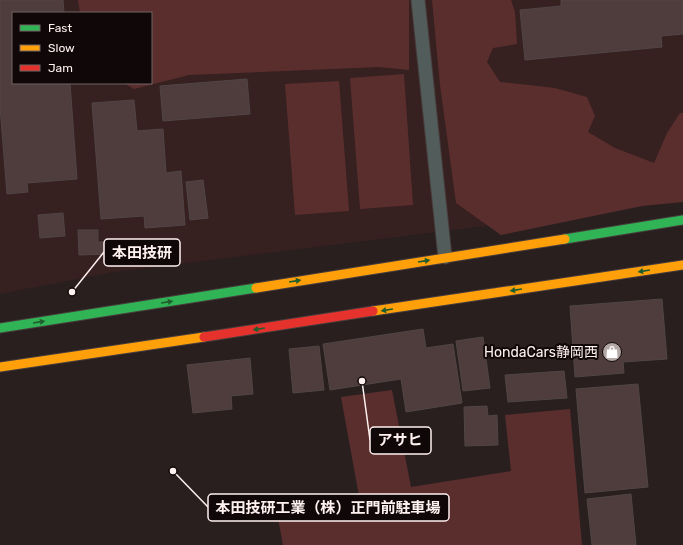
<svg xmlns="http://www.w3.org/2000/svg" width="683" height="545" viewBox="0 0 683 545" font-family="Rubik,'Noto Sans JP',sans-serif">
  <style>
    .built { fill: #372020; fill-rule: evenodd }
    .green { fill: #5b2e2e }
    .building { fill: #4f3c3c; stroke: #4f4645 }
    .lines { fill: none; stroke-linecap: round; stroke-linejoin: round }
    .lane-casing { stroke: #473d3d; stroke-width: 15 }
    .fast-casing { stroke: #473d3d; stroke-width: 11 }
    .slow-casing { stroke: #473d3d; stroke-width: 11 }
    .jam-casing { stroke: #473d3d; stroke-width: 11 }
    .lane { stroke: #525c5a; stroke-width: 13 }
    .fast { stroke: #30b455; stroke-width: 9 }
    .slow { stroke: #ff9f0a; stroke-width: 9 }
    .jam { stroke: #e5322d; stroke-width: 9 }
    .oneway { fill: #205e2e }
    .labels { text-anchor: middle; stroke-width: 4; stroke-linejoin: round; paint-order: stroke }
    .poi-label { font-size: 14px; fill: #fff1f0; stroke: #100808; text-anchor: end }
    .leader { fill: none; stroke: #fff1f0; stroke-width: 1.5 }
    .callout-dot { fill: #fff1f0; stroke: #100808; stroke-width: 1.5 }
    .callout { fill: #100808; stroke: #fff1f0; stroke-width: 1.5 }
    .callout-label { font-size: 15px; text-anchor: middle; font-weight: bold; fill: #fff1f0 }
  </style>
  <rect width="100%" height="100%" fill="#2a1f1f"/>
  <path class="built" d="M0,0h683v193l-198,33 -372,46 -113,22zM13,13h138v70h-138z"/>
  <path class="green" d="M78,0h331v70l-30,-3 -190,8 -55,14 -10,-6h27v-70h-71z
    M432,0h79l4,12 2,32 -24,4 -6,14 13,20 55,6 32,9 8,19 -7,16 27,16 39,15 13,-30 13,-20h3v89l-41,4 -141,29 -45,-32 -16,-118z
    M404,74l9,131 -53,4 -10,-131z
    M339,81l10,130 -54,4 -10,-131z
    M392,390l19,97 100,-16 -6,-56 65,-6 12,136h-299l-5,-27 83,-11 -20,-110z"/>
  <path class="building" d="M0,0h63l1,13h-51v70h57l7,96 -50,4 1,9 -21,2 -7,-87z
    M561,0h122v34l-22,2 1,11 -137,13 -5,-50 41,-4z
    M247,79l3,35 -87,7 -3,-35z
    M134,100l3,31 26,-2 3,44 15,-2 4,54 -40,3 -1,-12 -43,3 -9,-116z
    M203,180l5,38 -18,2 -4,-38z
    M63,213l2,23 -25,2 -2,-23z
    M78,230h20v12h12l1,12 -32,1z
    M662,299l5,60 -44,3 1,11 -49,4 -5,-71z
    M423,329l3,19 27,-4 9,59 -56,9 -5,-33 -71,11 -7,-46z
    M483,337l7,51 -27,3 -7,-50z
    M319,346l5,44 -31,3 -4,-44z
    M250,358l3,36 -22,2 1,13 -39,4 -6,-48z
    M564,371l3,27 -59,4 -3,-27z
    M638,384l10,103 -63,6 -9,-104z
    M487,406l1,10 9,-1 1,30 -33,1 -1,-39z
    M631,494l5,51h-44l-5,-46z"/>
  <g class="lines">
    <defs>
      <path id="lane" d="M418,0l27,257"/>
      <path id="fast" d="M565,239l118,-19
        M0,328l256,-40"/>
      <path id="slow" d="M256,288l309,-49
        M373,311l310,-46
        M0,367l204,-30"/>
      <path id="jam" d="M204,337l169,-26"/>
    </defs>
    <use href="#lane" class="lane-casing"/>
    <use href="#fast" class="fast-casing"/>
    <use href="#slow" class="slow-casing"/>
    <use href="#jam" class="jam-casing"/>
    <use href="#lane" class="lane"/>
    <use href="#fast" class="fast"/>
    <use href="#slow" class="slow"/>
    <use href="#jam" class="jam"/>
  </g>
  <defs><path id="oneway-solid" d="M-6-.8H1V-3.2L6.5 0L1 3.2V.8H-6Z"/></defs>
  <g class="oneway">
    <use href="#oneway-solid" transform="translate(424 261) rotate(-9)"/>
    <use href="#oneway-solid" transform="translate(644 271) rotate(171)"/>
    <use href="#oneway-solid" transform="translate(295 281) rotate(-9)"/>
    <use href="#oneway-solid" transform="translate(516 290) rotate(171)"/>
    <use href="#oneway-solid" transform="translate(167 302) rotate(-9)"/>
    <use href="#oneway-solid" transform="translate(387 310) rotate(171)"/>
    <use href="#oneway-solid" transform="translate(39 322) rotate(-9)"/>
    <use href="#oneway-solid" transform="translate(259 329) rotate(171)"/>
  </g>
  <defs>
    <symbol id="shop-disc" viewBox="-11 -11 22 22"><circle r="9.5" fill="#b4a8a7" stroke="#100808"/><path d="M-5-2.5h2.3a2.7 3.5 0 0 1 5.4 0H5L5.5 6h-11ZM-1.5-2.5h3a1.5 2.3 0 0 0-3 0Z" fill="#fff"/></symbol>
  </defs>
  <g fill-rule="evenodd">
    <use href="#shop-disc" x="601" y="341" width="22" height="22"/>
  </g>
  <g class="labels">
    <g class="poi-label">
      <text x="598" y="357">HondaCars静岡西</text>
    </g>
  </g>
  <path class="leader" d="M72 292L104 252M362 381L370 440M173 471L208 507"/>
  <g class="callout-dot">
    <circle cx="72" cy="292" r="4"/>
    <circle cx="362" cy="381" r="4"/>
    <circle cx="173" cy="471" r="4"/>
  </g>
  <g class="callout">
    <rect x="104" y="239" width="76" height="27" rx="4"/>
    <rect x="370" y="427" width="61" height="27" rx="4"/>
    <rect x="208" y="494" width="241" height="27" rx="4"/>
  </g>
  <g class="callout-label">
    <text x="142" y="258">本田技研</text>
    <text x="400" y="445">アサヒ</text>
    <text x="328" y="513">本田技研工業（株）正門前駐車場</text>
  </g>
  <rect x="12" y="12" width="140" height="72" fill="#100808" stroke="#706565"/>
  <rect x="20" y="25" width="20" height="6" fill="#30b455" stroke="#706565"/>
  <text x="48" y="32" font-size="12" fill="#fff1f0">Fast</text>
  <rect x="20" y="45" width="20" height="6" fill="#ff9f0a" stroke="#706565"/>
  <text x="48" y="52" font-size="12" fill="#fff1f0">Slow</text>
  <rect x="20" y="65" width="20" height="6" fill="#e5322d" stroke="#706565"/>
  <text x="48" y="72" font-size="12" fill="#fff1f0">Jam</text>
</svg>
